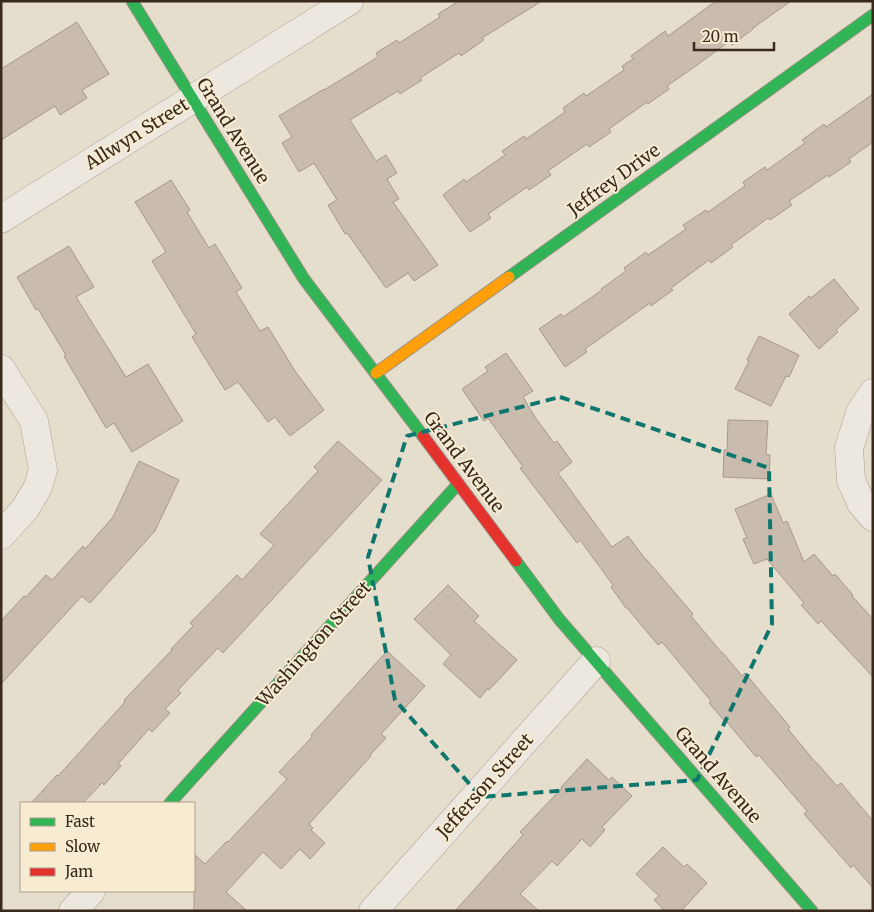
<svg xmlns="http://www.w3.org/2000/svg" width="874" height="912" viewBox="0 0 874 912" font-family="Merriweather,serif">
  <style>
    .building { fill: #c9bbad; stroke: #a6998b }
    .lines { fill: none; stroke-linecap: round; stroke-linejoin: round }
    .street-casing { stroke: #aba295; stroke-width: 29 }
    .fast-casing { stroke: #9a9286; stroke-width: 13 }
    .slow-casing { stroke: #9a9286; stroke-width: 13 }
    .jam-casing { stroke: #9a9286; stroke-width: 13 }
    .street { stroke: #ede8df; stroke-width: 28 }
    .fast { stroke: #30b455; stroke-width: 11 }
    .slow { stroke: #ff9f0a; stroke-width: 11 }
    .jam { stroke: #e5322d; stroke-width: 11 }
    .marked { fill: none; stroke: #0f766e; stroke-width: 4; stroke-dasharray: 10 6; stroke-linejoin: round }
    .labels { text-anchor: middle; stroke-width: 4; stroke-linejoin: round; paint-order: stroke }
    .street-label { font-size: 18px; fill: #392a1d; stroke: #f7ebd2 }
  </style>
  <rect width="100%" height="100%" fill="#e6decc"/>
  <path class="building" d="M459,1h83l-60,37 2,2 -23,16 -2,-3 -39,25 2,2 -22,14 -2,-3 -48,29 26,41 10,-6 11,18 -10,6 12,20 -6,3 45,63 -24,16 -6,-8 -22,15 -39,-55 -2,1 -17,-29 9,-5 -23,-37 -15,9 -17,-29 10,-6 -13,-21 45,-27v1l54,-33 -2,-4 21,-13 2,3 41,-26 -2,-3z
    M716,1h75l-38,27v1l-21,16 -2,-4 -37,27 -26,18 2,3 -21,15 -1,-2 -38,27 2,3 -22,15 -2,-3 -39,27 3,4 -22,15 -2,-3 -39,27 3,4 -21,14 -27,-37 21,-16 2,3 39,-27 -3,-4 22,-15 2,3 39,-27 -2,-4 21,-15 2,3 38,-26 -2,-4 11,-7 -2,-3 34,-25 3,5z
    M77,22l32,52 -27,16 5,8 -27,17 -5,-9 -54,34v-71z
    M873,94v48l-24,17 2,3 -22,15 -1,-2 -39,26 3,4 -22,15 -2,-2 -37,27 2,2 -22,16 -2,-3 -38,28 2,2 -22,16 -1,-3 -65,46 2,3 -22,15 -26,-38 22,-15 2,3 39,-27 -1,-1 25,-18 -2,-3 22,-16 2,3 38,-26 -3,-4 23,-15 2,2 37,-26 -2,-4 22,-15 2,3 38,-27 -3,-3 22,-16 2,3z
    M171,180l19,30 -3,2 22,36 6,-4 27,44 -6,4 24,39 8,-4 27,44 29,39 -34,26 -15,-19 -7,5 -30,-40 -13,8 -33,-53 4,-3 -44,-73 14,-9 -31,-50z
    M69,246l25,41 -18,10 50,80 22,-13 35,57 -51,31 -18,-29 -8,5 -42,-72 2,-1 -28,-46 -2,1 -19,-33z
    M834,279l25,30 -23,21 2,2 -19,17 -30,-35 20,-18 2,2z
    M759,336l40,19 -10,22 -3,-1 -15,30 -36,-17 14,-28 -2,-1z
    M506,353l27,38 -10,6 12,20 19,26 3,-2 15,21 -14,11 54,74 16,-11 18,24h1l46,54 -2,2 31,37h1l19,23 3,-3 45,54 -2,2 28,34h1l20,23 4,-3 32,38v67l-20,-23 -2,3 -47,-54 3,-3 -48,-56 -3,2 -29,-35 -1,1 -17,-20 2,-2 -49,-59 -4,3 -31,-37h-1l-15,-21 2,-2 -33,-45 -3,3 -57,-75 3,-1 -35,-49 -4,3 -22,-32 26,-18 -3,-4z
    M728,420l40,1 -2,34h4l-1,24 -46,-2 1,-27h3z
    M338,441l44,39 -159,173 -5,-5 -40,42 3,3 -16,16 5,4 -18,19 -3,-3 -31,35 3,2 -17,19 -2,-2 -19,20h-52l26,-28 1,1 67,-74 -1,-2 48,-50 -1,-1 22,-23 -3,-3 47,-48 5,5 32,-35 -14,-11 58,-63 -4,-4z
    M139,461l40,19 -24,51 -65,72 -8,-7 -81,88v-63l23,-25 2,1 20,-22 6,5 31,-34 2,3 28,-32z
    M771,494l12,29 4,-2 17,41 10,-8 19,22 2,-2 18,21 -1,1 21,23v58l-52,-56 -3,3 -17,-19 3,-2 -37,-44 -13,5 -11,-25 4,-1 -12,-29z
    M448,585l31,31 -5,5 43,39 -28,30 -2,-1 -7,9 -37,-34 8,-9 -37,-36z
    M387,651l38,35 -44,48 5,4 -16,17 1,1 -62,68 4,4 -2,2 14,13 -15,16 -10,-10 -19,20 -18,-17 -37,40 21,19h-53v-57l11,10 22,-23 1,1 59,-63 -8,-7 33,-35 -1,-2z
    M587,759l22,21 3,-3 20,19 -30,31 3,3 -15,17 -8,-8 -25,27 -5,-5 -32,33 19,17h-84l68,-76 -3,-3 42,-44 -1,-1z
    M663,847l21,20 3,-3 20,19 -26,28h-16l-11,-11 5,-4 -23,-22z"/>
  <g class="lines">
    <defs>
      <path id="street" d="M1,219l348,-218
        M1,369l33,52 9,49 -5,17 -13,22 -24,26
        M873,393l-13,20 -11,35 2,32 10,23 12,14
        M73,911l18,-20
        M373,911l223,-250"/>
      <path id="fast" d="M132,1l172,278 119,157
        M509,277l364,-262
        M516,561l43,58 253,292
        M170,803l288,-319"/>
      <path id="slow" d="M376,373l133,-96"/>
      <path id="jam" d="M423,436l93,125"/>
    </defs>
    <use href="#street" class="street-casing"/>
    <use href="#fast" class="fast-casing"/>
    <use href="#slow" class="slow-casing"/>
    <use href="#jam" class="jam-casing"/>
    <use href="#street" class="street"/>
    <use href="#fast" class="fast"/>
    <use href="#slow" class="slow"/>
    <use href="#jam" class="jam"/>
  </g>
  <path class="marked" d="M560,397l209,71 3,156 -75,156 -216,17 -86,-97 -27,-143 39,-121z"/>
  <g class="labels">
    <g class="street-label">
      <text transform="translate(233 131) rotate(58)" y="6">Grand Avenue</text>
      <text transform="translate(137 134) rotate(-32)" y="6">Allwyn Street</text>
      <text transform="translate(614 180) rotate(-36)" y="6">Jeffrey Drive</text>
      <text transform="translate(464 462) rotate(53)" y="6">Grand Avenue</text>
      <text transform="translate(314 644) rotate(-48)" y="6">Washington Street</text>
      <text transform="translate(718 775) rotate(49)" y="6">Grand Avenue</text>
      <text transform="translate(485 786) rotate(-48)" y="6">Jefferson Street</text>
    </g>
  </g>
  <rect width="874" height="912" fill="none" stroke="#392a1d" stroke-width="5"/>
  <rect x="20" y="802" width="175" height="90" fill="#f7ebd2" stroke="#ab9e8a"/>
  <rect x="30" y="818" width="25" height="8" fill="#30b455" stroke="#ab9e8a"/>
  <text x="65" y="827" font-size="15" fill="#392a1d">Fast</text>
  <rect x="30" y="843" width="25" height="8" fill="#ff9f0a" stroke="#ab9e8a"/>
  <text x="65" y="852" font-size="15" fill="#392a1d">Slow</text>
  <rect x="30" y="868" width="25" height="8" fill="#e5322d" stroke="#ab9e8a"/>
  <text x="65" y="877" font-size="15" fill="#392a1d">Jam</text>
  <path d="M694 42v8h80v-8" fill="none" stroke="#392a1d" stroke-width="2.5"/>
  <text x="702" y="42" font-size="15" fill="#392a1d" stroke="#f7ebd2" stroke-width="4" paint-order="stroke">20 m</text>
</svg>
